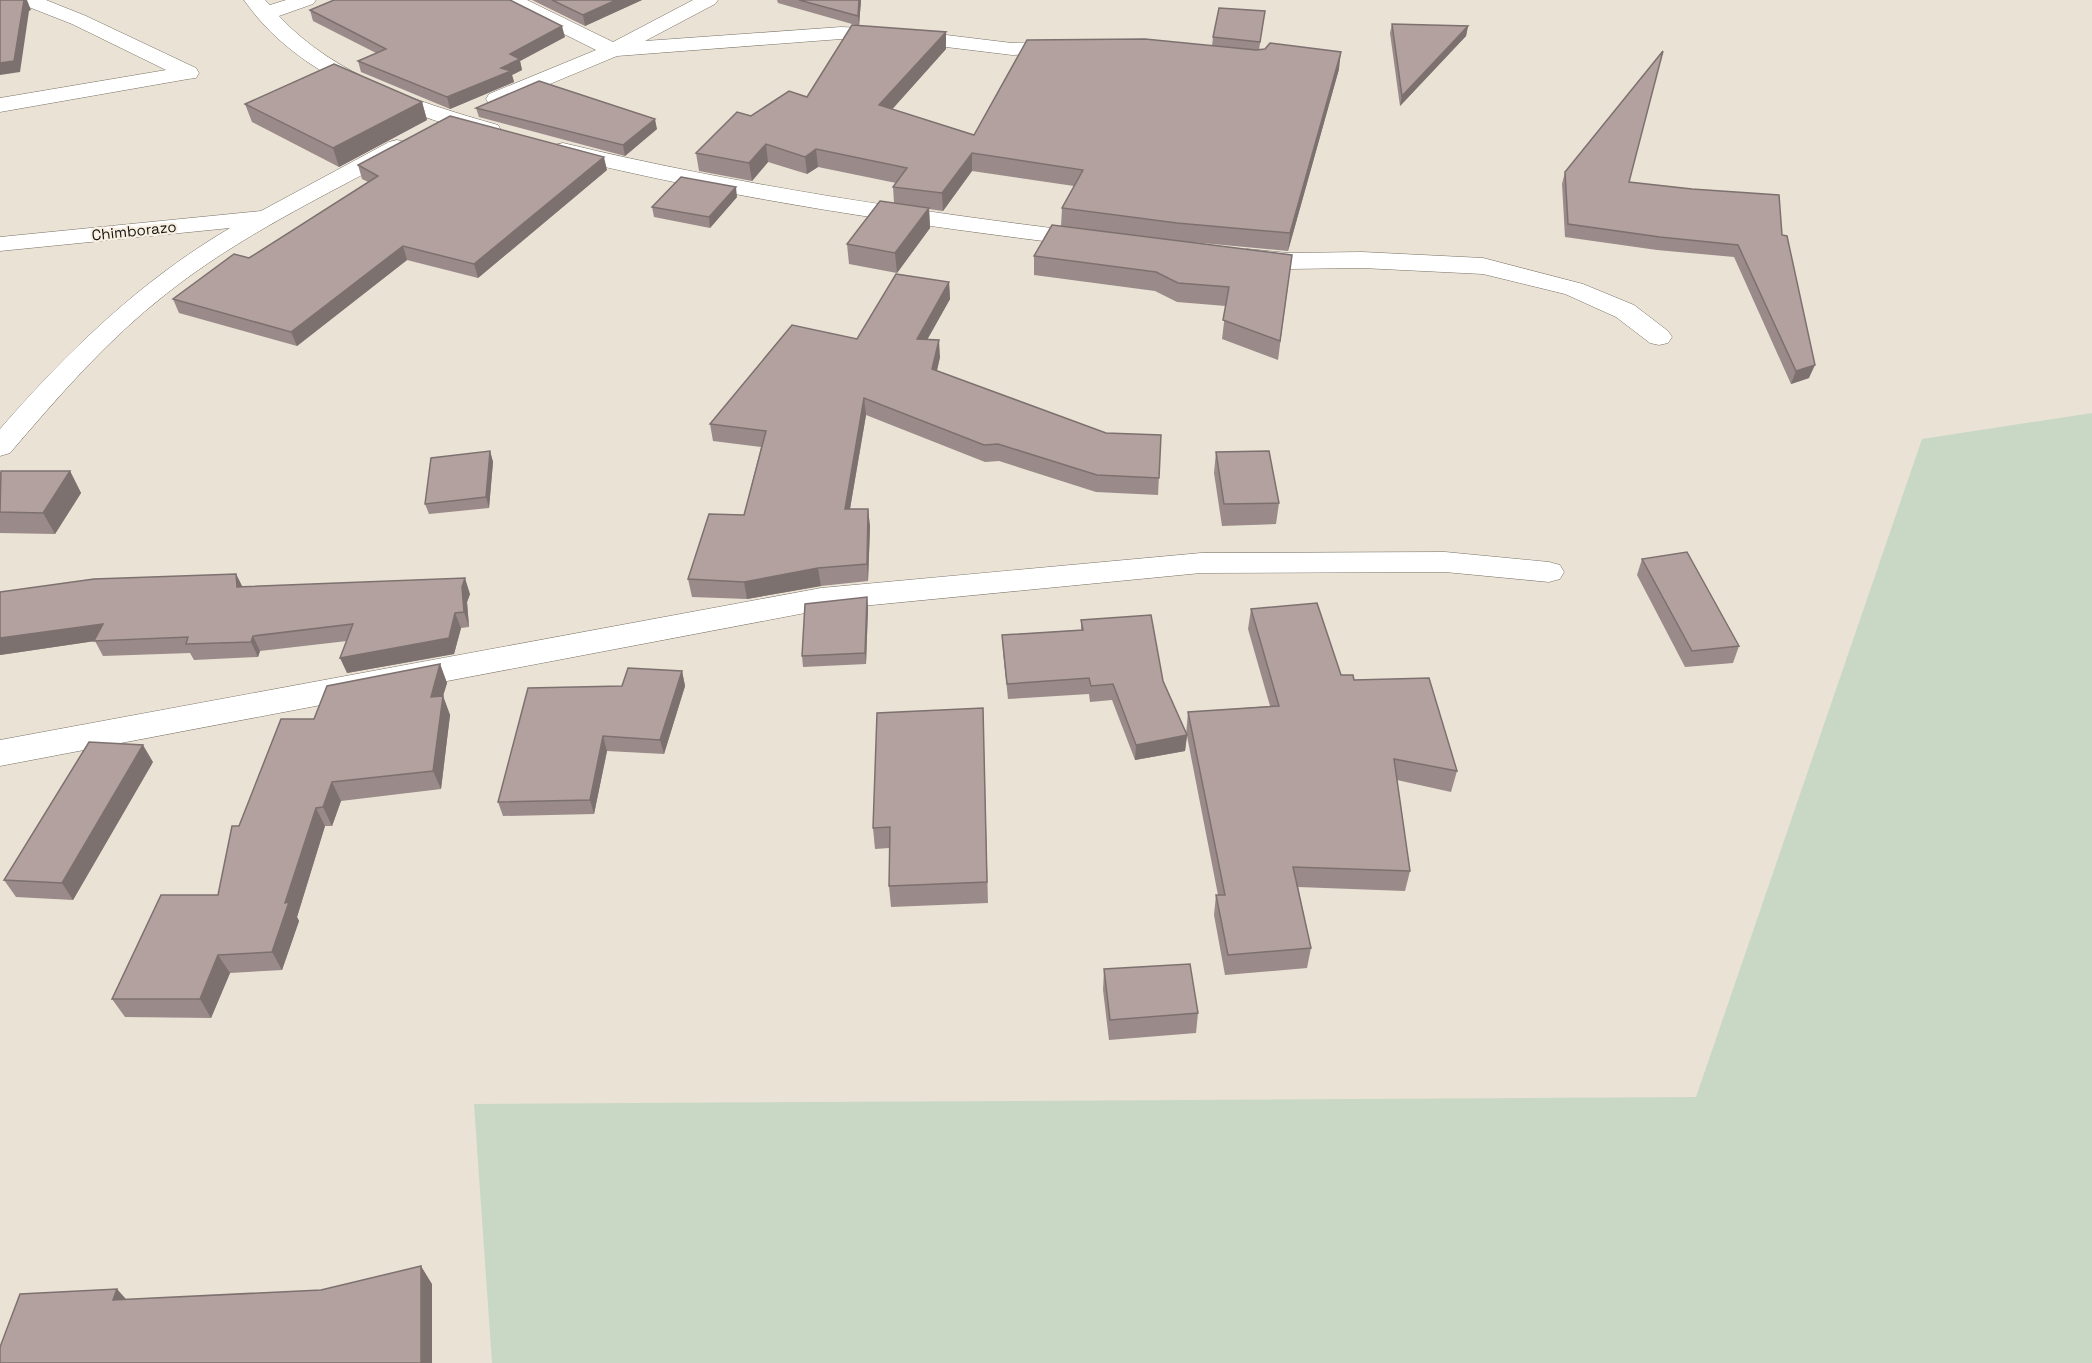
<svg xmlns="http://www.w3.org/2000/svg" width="2092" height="1363" viewBox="0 0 2092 1363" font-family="'Space Grotesk',sans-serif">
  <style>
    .green { fill: #c9d8c5 }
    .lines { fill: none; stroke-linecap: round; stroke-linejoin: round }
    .minor-casing { stroke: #787164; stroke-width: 1 }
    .minor { fill: #fff; fill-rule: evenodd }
    .wall { fill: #9a8a89 }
    .shaded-wall { fill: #7d716f }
    .building { fill: #b3a19f; stroke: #7d716f; stroke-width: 1.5 }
    .labels { text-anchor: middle; stroke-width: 4.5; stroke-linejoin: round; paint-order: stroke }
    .far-street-label { font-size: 15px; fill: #181510; stroke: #f7efe1 }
  </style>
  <rect width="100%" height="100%" fill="#eae2d4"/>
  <path class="green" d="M2092,413v950h-1600l-18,-259 1222,-7 226,-658z"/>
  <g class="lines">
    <defs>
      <path id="minor" d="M18,0h28l40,16 110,52 3,5 -3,5 -8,1 -188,33v-14l166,-28 -94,-46 -51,-20z
        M244,0h21l5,5 16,-5h30l-3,4 -34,12c56,61 142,87 219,109l3,5 -3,5 -8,2 -8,-2c-87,-26 -184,-57 -238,-135z
        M501,0h26l86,42 80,-42h25l-3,4 -70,37 196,-14 64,3 107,13 56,-2 7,2 4,4 -4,4 -7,2 -56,2 -107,-13 -64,-3 -224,17 -120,50 -8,-2 -3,-5 3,-5 107,-44 -92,-46z
        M397,140l8,2 3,5 -3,5c-81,44 -166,84 -239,142 -59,46 -108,103 -156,159l-10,3v-27c68,-78 140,-148 230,-201l-230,23v-14l261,-26 128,-69z
        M563,143c174,42 350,68 528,90l9,2 3,5 -3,5 -9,2c-180,-22 -360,-48 -536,-92l-4,-5 4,-5z
        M1247,249l41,4 74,-1 121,6 100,26 51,21 34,26 4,6 -4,6 -9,2 -9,-2 -34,-26 -51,-23 -82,-20 -121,-6 -74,1 -50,-7 -4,-5 4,-5z
        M1445,552l104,10 11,3 4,7 -4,7 -11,3 -104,-10 -244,1 -380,37 -821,156v-26l821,-152 380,-35z"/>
    </defs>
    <use href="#minor" class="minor-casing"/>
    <use href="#minor" class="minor"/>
  </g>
  <path class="wall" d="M532,0h110l-57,26z
    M777,0h84l-2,26 -81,-23z
    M310,10l255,27 -45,24 2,9 -10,5 2,7 -64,27 -89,-37 -3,-11 18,-8 -63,-32z
    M1265,11l-6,39 80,19 -51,182 -97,-9 101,13 -14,105 -56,-21 4,-33 -49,-4 -22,-11 -121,-16v-19l27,-30 1,-18 12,-22 -102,-15 -29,40 -14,-2 1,19 -33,45 -48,-9 -2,-20 47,-41 -1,-16 3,-4 -78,-16 -11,7 -39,-12 -16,19 -53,-10 -3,-18 55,-37 195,-67 -54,60 82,26 238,-89 1,-9z
    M1392,24l76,2 -2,10 -66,70 -10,-73z
    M422,102l5,18 -88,47 -87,-45 -7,-18z
    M476,108l181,21 -32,27 -146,-39z
    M358,165l249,5 -129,108 -71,-18 -110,86 -118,-33 -6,-14 76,-41 119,-76 -6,-3z
    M1565,172l64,10 153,53 27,143 -18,6 -57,-127 -77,-7 -92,-13 -3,-53z
    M737,197l-27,31 -56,-11 -2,-10z
    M949,282l1,17 -23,41 13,17 -3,14 169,62 55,2 -3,60 -62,-3 -97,-31 -14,1 -119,-47 -16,94h18l2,18 -2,54 -47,5 -74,13 -55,-2 -4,-18 56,-64 17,-68 -48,-6 -3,-17 147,-85z
    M490,451l3,11 -4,46 -60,6 -4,-10z
    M1216,452l63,51 -3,21 -54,2 -8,-53z
    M70,471l11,22 -26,41 -55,-1v-61z
    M1642,559l97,87 -6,17 -48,4 -48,-92z
    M236,574l6,12 228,8 -3,8 2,25 -8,1 -7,26 -107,19v-32l-87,10 -2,6 -64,3 -4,-7 -87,3 -8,-15 -95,14v-63z
    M867,597l1,11 -2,56 -63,3 -1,-11z
    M1251,609l90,66 13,5 103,91 -6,21 -54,-12 13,91 -5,20 -107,-4 13,61 -4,20 -82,7 -11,-60 2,-20h2l-31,-159 -2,15 -50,9 -23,-60 -22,2 -1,-8 -81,5 -5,-48 -1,-16 79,-5v-10l82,61 23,54 2,-23 82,-6 -22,-77z
    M440,664l7,19 -4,13 7,19 -9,74 -100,12 -9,25h-7l-28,91 2,4 -17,49 -52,3 -19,45 -86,-1 -13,-18 106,-104 21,-69 75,-107z
    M682,671l3,15 -21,68 -57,-3 -13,63 -91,2 -5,-14 124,-116z
    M983,708l5,195 -97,4 -2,-21v-38l-14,1 -2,-21z
    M153,762l-80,138 -57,-3 -12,-17z
    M1104,969l94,44 -2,20 -87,7 -6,-50z"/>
  <path class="shaded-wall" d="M24,0h3l4,10 -2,1 -9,61 -20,3v-12z
    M616,0h26l-57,26 -2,-11z
    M859,0h2l-2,26 -1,-10z
    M562,26l3,11 -45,24 2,9 -10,5 2,7 -64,27 -3,-12 54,-29 9,-14z
    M1468,26l-2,10 -66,70 2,-10z
    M946,32v17l-66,74 -1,-18z
    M1341,52l-2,17 -51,182 2,-18z
    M422,102l5,18 -88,47 -6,-19z
    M655,119l2,10 -32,27 -2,-11z
    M766,144l2,18 -16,19 -3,-18z
    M816,149l2,18 -11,7 -2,-17z
    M972,153v18l-29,40 -1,-18z
    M604,157l3,13 -129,108 -4,-14z
    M736,187l1,10 -27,31 -1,-11z
    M929,208l1,20 -33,45 -2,-20z
    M403,246l4,14 -110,86 -6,-14z
    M949,282l1,17 -32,57 -1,-17z
    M939,340l1,17 -7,29 -1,-17z
    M1815,365l-6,13 -18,6 5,-13z
    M864,398l2,17 -19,111 -2,-17z
    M490,451l3,11 -4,46 -3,-11z
    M70,471l11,22 -26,41 -12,-21z
    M868,509l2,18 -2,54 -1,-17z
    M818,568l3,18 -74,13 -3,-17z
    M236,574l8,16 -7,-3z
    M465,578l5,16 -3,8 2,25 -5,-15 -2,-25z
    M867,597l1,11 -2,56 -1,-11z
    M455,613l6,15 -7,26 -107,19 -7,-15z
    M103,624l-8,17 -95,14v-17z
    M253,636l7,15 -2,6 -7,-15z
    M440,664l7,19 -4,13 7,19 -9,74 -8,-18 -2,-74z
    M682,671l3,15 -21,68 -4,-14z
    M1187,735l-2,16 -50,9 1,-15z
    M603,736l4,15 -13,63 -4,-14z
    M143,745l10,17 -80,138 -11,-17z
    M332,782l9,19 -9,25 -9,-19z
    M316,808l9,18 -28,91 2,4 -17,49 -10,-18 13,-49z
    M218,955l12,18 -19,45 -11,-19z
    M421,1266l11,18v79h-11z
    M117,1289l16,18 -20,-7z"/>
  <path class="building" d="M0,0h24l-10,61 -14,2z
    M334,0h176l52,26 -52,28 10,5 -19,9 10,3 -64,26 -89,-36 28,-12 -76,-39z
    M552,0h64l-33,15z
    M799,0h60l-1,16z
    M1219,8l46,3 -5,31 -47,-5z
    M1392,24l76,2 -66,70z
    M852,25l94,7 -67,73 95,30 53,-95 118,-1 111,11 9,-1 5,-6 71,9 -51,181 -113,-10 -115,-15 21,-38 -111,-17 -30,40 -49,-6 14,-19 -91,-19 -11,8 -39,-13 -17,19 -53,-10 41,-41 14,4 38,-25 18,6z
    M1663,51l-34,131 63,7 87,6 3,40 5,1 28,129 -19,6 -58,-126 -78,-8 -92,-13 -3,-52z
    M334,64l88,38 -89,46 -88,-44z
    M539,81l116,38 -32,26 -147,-37z
    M450,116l154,41 -130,107 -71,-18 -112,86 -118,-33 61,-45 15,4 129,-82 -20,-11z
    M681,177l55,10 -27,30 -57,-10z
    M880,201l49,7 -34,45 -48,-9z
    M1052,225l240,30 -12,86 -57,-21 6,-33 -51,-4 -22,-11 -122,-16z
    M896,274l53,8 -32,57 22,1 -7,29 174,64 55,2 -2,43 -62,-3 -99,-31 -14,1 -120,-47 -19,111h23l-1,55 -49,4 -74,14 -56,-3 21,-65 35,1 22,-84 -56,-7 82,-99 65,14z
    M490,451l-4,46 -61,7 6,-46z
    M1269,451l10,52 -55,1 -8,-52z
    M1,471h69l-27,42 -43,-1z
    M1687,552l52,94 -47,5 -50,-92z
    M236,574l1,13 228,-9 -3,9 2,25 -9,1 -6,25 -109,20 13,-34 -100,12 -2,6 -65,2 2,-7 -94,4 9,-17 -103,14v-46l94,-13z
    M867,597l-2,56 -63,3 3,-52z
    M1317,603l24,72h12l1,5 75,-2 28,93 -63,-12 16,112 -117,-4 18,81 -83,7 -12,-60h9l-37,-183 91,-6 -28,-97z
    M1151,615l12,66 24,54 -51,10 -23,-61 -22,2 -2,-8 -82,6 -5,-49 81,-5 -2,-10z
    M440,664l-9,33 12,-1 -10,75 -101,11 -9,25 -7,1 -31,95 4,-1 -17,50 -54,3 -18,44h-88l49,-104h57l14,-69h7l42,-107h33l13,-33z
    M628,668l54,3 -22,69 -57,-4 -13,64 -92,2 30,-114 94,-2z
    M983,708l4,174 -98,4 1,-59 -17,1 4,-115z
    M89,742l54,3 -81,138 -58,-3z
    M1190,964l8,49 -88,7 -6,-51z
    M421,1266v97h-421v-16l20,-53 97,-5 -4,11 208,-10z"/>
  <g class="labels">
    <g class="far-street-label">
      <text transform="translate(134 231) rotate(-6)" y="5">Chimborazo</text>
    </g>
  </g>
</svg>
